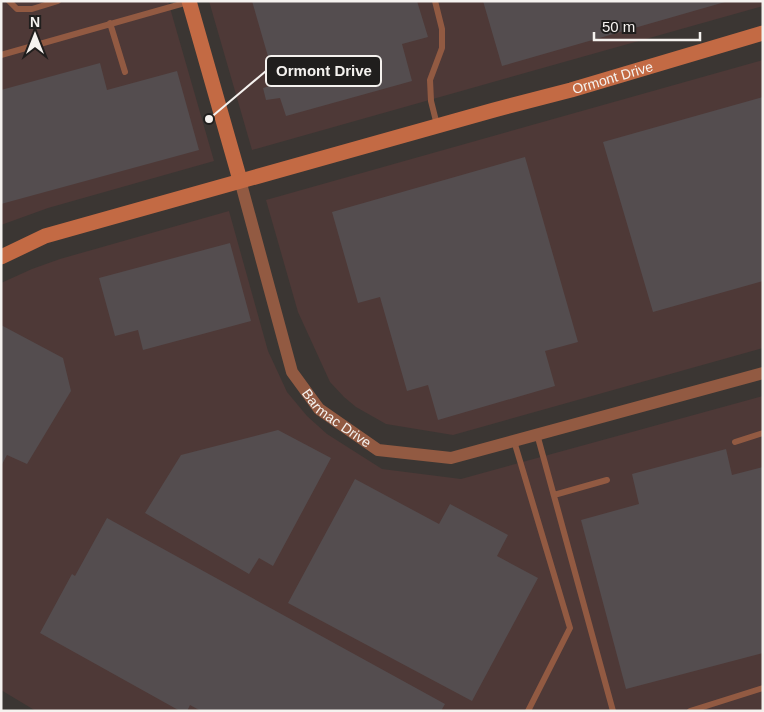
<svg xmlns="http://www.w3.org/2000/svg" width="764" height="712" viewBox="0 0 764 712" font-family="Arial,sans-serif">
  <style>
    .industrial { fill: #4e3937 }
    .building { fill: #544d4f }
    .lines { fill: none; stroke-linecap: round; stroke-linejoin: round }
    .lane { stroke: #925a42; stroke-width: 6 }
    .street { stroke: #925a42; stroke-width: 12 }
    .secondary { stroke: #c36a44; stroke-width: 15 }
    .labels { text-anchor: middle; stroke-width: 4; stroke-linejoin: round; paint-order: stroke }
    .street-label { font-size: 14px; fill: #f5f2ef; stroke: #201e1d }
    .leader { fill: none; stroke: #f5f2ef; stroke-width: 2 }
    .callout-dot { fill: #f5f2ef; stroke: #201e1d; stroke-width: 2 }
    .callout { fill: #201e1d; stroke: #f5f2ef; stroke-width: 2 }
    .callout-label { font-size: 15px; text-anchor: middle; font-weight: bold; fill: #f5f2ef }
  </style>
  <rect width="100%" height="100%" fill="#3b3633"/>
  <path class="industrial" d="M1,1h167l46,160 -166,47 -47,17z
    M209,1h554v5l-511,144z
    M763,60v288l-310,87 -67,-11 -30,-17 -12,-10 -14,-15 -32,-70 -32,-112z
    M229,211l39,140 19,41 20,24 20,18 55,35 79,10 302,-83v315h-727l-35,-21v-407l31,-14 28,-10z"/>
  <path class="building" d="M252,1h165l11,36 -26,7 10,37 -126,35 -6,-18 -14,2 -3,-12 13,-4z
    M483,1h242v1l-223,64z
    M100,63l7,27 70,-19 22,79 -198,54v-114z
    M763,97v184l-110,31 -50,-170z
    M525,157l53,185 -33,9 10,35 -117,34 -10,-35 -21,6 -27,-94 -22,6 -26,-91z
    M230,243l21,78 -108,29 -5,-20 -23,6 -16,-58z
    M1,325l62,33 8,33 -44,73 -20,-9 -6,11z
    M278,430l53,28 -58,108 -14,-8 -10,16 -104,-61 36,-58z
    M726,449l6,26 31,-8v186l-137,36 -45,-169 58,-16 -7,-30z
    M355,479l84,45 11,-20 58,31 -11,21 41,22 -66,123 -184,-98z
    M107,518l338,186 -4,7h-240l-11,-6 -3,6h-7l-140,-78 32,-59 3,2z"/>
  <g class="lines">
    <path class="lane" d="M9,1l8,8h15l26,-8
      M435,1l7,28v19l-12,32 1,21 6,24
      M110,23l15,49
      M1,55l187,-53
      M537,434l76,277
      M514,441l56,187 -42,83
      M735,442l28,-9
      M554,495l53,-15
      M690,711l73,-23"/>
    <path class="street" id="s1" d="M240,180l52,192 27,37 59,41 73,8 312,-85"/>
    <g class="secondary">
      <path d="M189,1l51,179"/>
      <path id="s2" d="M1,257l44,-21 449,-126 77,-20 192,-57"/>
    </g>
  </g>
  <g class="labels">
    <g class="street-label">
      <text dy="5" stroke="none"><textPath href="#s2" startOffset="638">Ormont Drive</textPath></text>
      <text dy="5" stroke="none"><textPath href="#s1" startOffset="264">Barmac Drive</textPath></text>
    </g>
  </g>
  <path class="leader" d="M209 119L266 71"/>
  <circle class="callout-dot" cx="209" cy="119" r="5"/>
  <rect class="callout" x="266" y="56" width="115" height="30" rx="5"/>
  <g class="callout-label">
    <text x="324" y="76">Ormont Drive</text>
  </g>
  <rect width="764" height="712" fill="none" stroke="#f5f2ef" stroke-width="5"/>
  <g transform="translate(35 35)" stroke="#201e1d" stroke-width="4" paint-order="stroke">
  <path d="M0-4L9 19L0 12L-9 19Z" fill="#f5f2ef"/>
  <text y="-8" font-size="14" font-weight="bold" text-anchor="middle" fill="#f5f2ef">N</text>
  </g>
  <path d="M594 32v8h106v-8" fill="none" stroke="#f5f2ef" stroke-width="2.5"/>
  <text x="602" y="32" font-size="15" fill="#f5f2ef" stroke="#201e1d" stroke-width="4" paint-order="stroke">50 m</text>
</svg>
